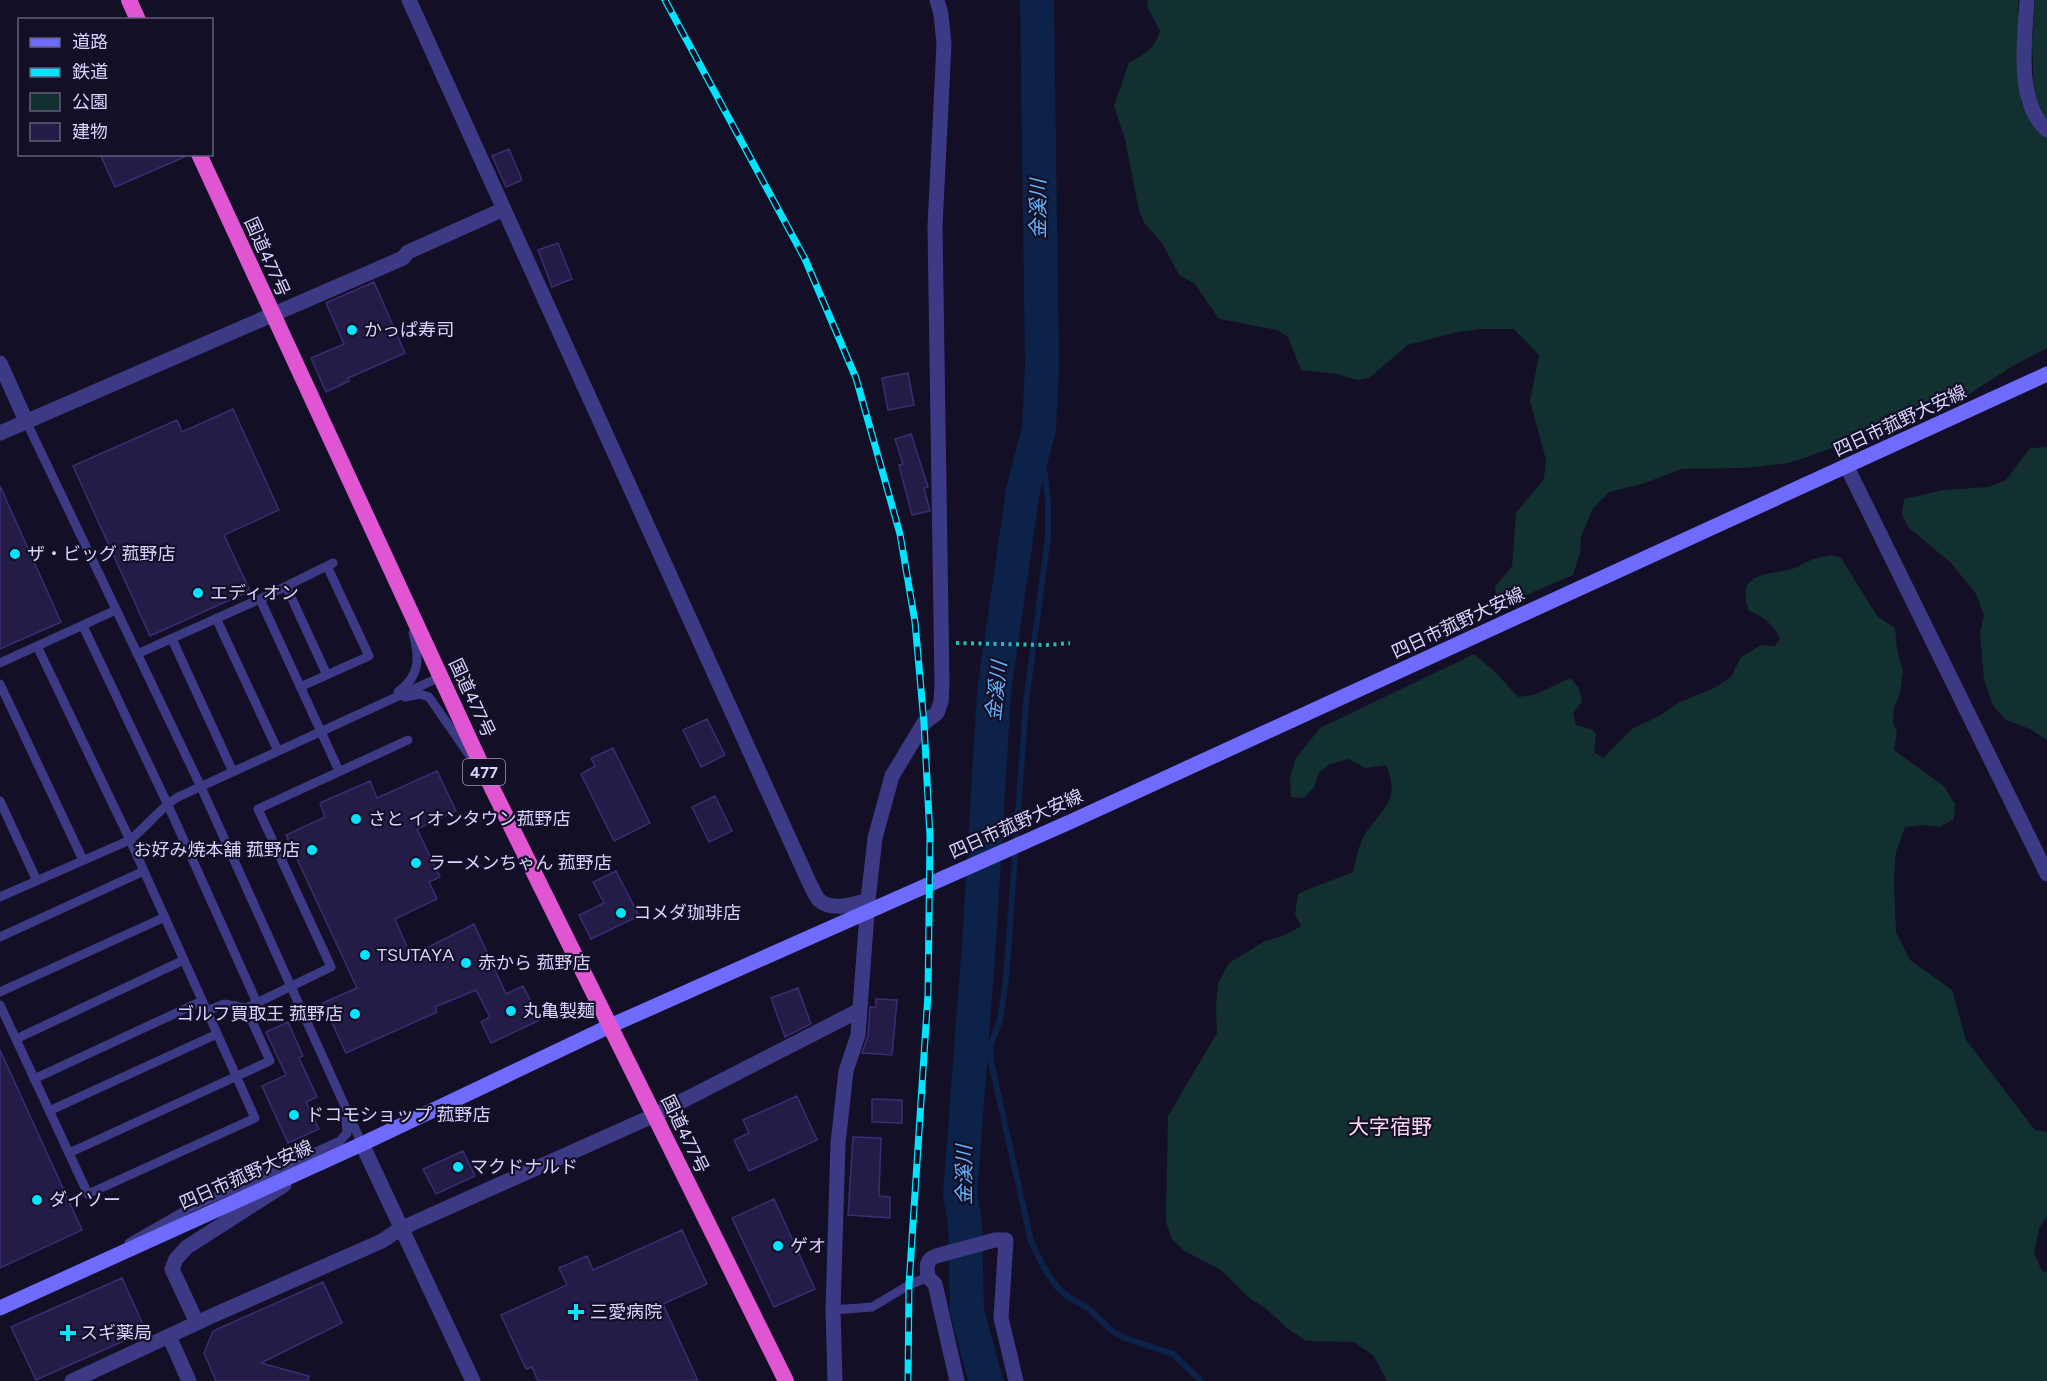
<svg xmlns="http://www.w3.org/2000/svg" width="2047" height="1381" viewBox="0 0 2047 1381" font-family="Figtree,'Noto Sans JP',sans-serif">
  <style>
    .green { fill: #12302f }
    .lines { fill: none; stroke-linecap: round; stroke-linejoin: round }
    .stream { stroke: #0c2248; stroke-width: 6 }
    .river { stroke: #0c2248; stroke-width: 34 }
    .building { fill: #241b47; stroke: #3b2d73; stroke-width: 1.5 }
    .path { stroke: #2fb8b0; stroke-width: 4; stroke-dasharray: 3 4.5; stroke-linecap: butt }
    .service { stroke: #3d3a85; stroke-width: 9 }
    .minor { stroke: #3d3a85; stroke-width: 15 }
    .tertiary { stroke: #3d3a85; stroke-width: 15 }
    .secondary { stroke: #6f6bff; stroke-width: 15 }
    .trunk { stroke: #e055d1; stroke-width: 16 }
    .rail-casing { stroke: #00e5ff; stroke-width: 7 }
    .rail { stroke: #130f26; stroke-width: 4.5; stroke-dasharray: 14; stroke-linecap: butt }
    .poi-dot { fill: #00e5ff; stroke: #130f26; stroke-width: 2 }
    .labels { text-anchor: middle; stroke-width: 4.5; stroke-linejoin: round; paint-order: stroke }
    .shield { fill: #130f26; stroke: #9e99be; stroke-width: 1.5 }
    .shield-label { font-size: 16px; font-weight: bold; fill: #d9d4ff }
    .street-label { font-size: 18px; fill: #d9d4ff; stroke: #130f26 }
    .poi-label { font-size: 18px; fill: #d9d4ff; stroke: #130f26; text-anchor: start }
    .water-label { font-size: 20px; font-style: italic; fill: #62b6ff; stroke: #130f26 }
    .quarter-label { font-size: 21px; fill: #ffd6f0; stroke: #130f26 }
  </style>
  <rect width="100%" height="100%" fill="#130f26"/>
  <path class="green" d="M1147,0h871l3,103 9,15 17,20v210l-36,19 -43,28 -50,14 -42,22 -68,26 -20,6 -42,5 -64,1 -40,15 -33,8 -16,16 -12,29 -1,16 -7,22 -75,32 -3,-20 17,-21 4,-53 28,-34 2,-19 -16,-59 9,-46 -25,-26h-33l-24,3 -49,13 -39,33 -12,2 -20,-6 -36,-4 -13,-33 -11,-7 -58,-11 -24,-35 -16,-9 -17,-32 -17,-19 -6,-13 -14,-72 -11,-33 15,-44c16,-7 26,-14 31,-31l-12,-23z
    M2035,0h12v121l-13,-25 -2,-52z
    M2047,447v293l-17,-11 -24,-9 -12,-13 -10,-27 -4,-47 4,-18 -8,-21 -25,-31 -42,-35 -7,-13 2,-16 40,-9 45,-3 17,-7 24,-32z
    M1832,555l9,3 36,58 18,12 2,22 6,21 -3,22 -6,15 -1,15 4,9 -3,18 50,36 11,18 -1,15 -14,8 -18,-2 -17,2 -9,25 -2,27 2,53 14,28 42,30 14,50 69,90 12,2v84l-8,13 -5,24 8,18 5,1v109h-660l-13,-25 -20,-14 -48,-1 -19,-13 -22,-20 -17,-11 -27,-27 -38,-20 -11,-11 -6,-17 2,-106 49,-83 -1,-26 2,-24 11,-20 34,-21 24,-8 14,-8 -6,-12 3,-20c18,-9 37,-14 55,-22 3,-12 5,-25 11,-36 17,-28 38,-34 22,-71l-21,3 -17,-9 -18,5 -11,9 -5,14 -10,11 -13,-1 -1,-20 6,-19 24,-30 154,-74 22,19 22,24 16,-2 36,-17 9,10 3,14 -9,11 3,12 15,4 5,5 -2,18 9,6 29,-29 29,-14 17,-12 36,-15 17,-11 10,-20 20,-12 14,1 5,-7c-6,-14 -17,-23 -31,-28 -14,-39 16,-35 43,-42 8,-2 14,-8 22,-10 6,-2 12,-3 18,-4z"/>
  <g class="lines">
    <path class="stream" d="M1039,429l9,70v39l-22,164 -20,278 -6,40 -10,27 1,15 40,179 12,25 13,20 12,11 20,11 24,23 10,6 51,17 28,27"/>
    <path class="river" d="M986,1381l-19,-70 -2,-90 -5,-26 19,-251 15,-252 29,-202 16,-61 3,-64 -5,-365"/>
  </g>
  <path class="building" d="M509,149l13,31 -16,7 -14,-31z
    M100,154h89v1l-74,32z
    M558,243l14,36 -20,8 -14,-37z
    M374,282l31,71 -57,25 1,3 -23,11 -15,-34 33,-14 -18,-41z
    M908,373l6,32 -26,5 -6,-32z
    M233,409l46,101 -55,25 26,56 -100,45 -77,-170 104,-46 5,12z
    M911,434l17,53 -4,1 6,23 -18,4 -13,-50 4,-1 -8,-25z
    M0,486l61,136 -61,27z
    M707,719l18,36 -24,12 -18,-37z
    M613,748l37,75 -36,18 -33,-67 14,-8 -4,-8z
    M437,771l19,40 -39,18 23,48 -11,5 8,17 -42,20 16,37 63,-32 32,70 17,-8 17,34 -49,23 -10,-21 9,-5 -14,-27 -41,17 2,5 -91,41 -23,-50 34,-15 -71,-153 39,-18 -5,-14 50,-22 7,17z
    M715,796l17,35 -23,11 -17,-35z
    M616,871l23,45 -48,23 -12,-24 25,-12 -11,-21z
    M798,988l13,36 -26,13 -14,-39z
    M876,999l21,1 -5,55 -30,-2 6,-17 2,-29h6z
    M288,1022l15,34 -4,2 18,39 -11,5 13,27 -31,14 -26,-57 24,-11 -20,-43z
    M0,1050l82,180 -82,38z
    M797,1096l20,44 -68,31 -15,-31 15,-7 -6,-13z
    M872,1099l30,1v23l-30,-1z
    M853,1137l28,1 -2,58 11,1v21l-42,-3z
    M463,1151l12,25 -39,18 -13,-25z
    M774,1199l41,90 -41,18 -42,-89z
    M682,1230l25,54 -44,20 35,77h-160l-6,-14 -6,2 -25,-54 66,-30 -8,-17 28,-12 6,14z
    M122,1278l24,53 -110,49 -25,-53z
    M323,1282l19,41 -81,40 48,13 -1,5h-92l-12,-28 9,-22z"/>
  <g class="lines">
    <path class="path" d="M956,643l91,2 23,-2"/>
    <path class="service" d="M26,421l175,366 161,357
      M286,586l41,89
      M260,599l79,172
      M216,618l62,133
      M83,626l84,177 90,200
      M172,639l61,133
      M137,654l123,-55 73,-36
      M0,663l116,-53
      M0,684l83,176
      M300,687l69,-31 -42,-90
      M398,692c22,-16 22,-34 15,-59
      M405,697l15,-3 9,3 43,62
      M0,801l37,80
      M0,897l130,-57c17,-14 30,-32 48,-43l262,-120
      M0,937l144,-66
      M0,992l165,-75
      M0,1005l88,189 167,-76 -125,-278 -93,-194
      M207,1011l17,-7 22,4
      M16,1039l168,-79
      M34,1079l168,-78
      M49,1111l168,-77
      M69,1153l201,-92 -24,-53 85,-41 -73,-158 150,-69
      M129,1243l59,-34 152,-68 7,-8 -1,-17
      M833,1310l39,-3 37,-22 19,-8"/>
    <path class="minor" d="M409,0l400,882c3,5 6,14 10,18 13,12 35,4 49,0
      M2027,0c-2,38 -12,102 20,130
      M0,363l26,58
      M0,433l403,-175 5,-6 96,-43
      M362,1144l111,237
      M197,1323l-25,-54 4,-10 11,-12 97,-62
      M169,1336l20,45
      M72,1381l142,-66 168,-74 18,-12 255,-114 203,-104
      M835,1381l-2,-71 5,-167 8,-72 12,-36 10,-135 7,-62 17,-62 32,-53 13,-10 4,-11 1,-17 -7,-459 9,-182 -3,-30 -4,-14
      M957,1381l-22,-97 -7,-7c-1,-10 -3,-17 8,-21l59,-16h11l-5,78 15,63"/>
    <path class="tertiary" d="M1847,467l200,407"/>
    <path class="secondary" d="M0,1308l362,-164 248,-118 462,-205 975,-447"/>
    <path class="trunk" d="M129,0l9,20
      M199,154l293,634 294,593"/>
    <defs>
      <path id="rail" d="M665,0l140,259 51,119 44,156 15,88 9,101 6,114 -2,157 -19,291 -1,96"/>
    </defs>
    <use href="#rail" class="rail-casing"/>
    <use href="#rail" class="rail"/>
  </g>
  <g class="poi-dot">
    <circle cx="352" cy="330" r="6"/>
    <circle cx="15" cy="554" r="6"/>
    <circle cx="198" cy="593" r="6"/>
    <circle cx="356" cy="819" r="6"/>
    <circle cx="312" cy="850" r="6"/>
    <circle cx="416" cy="863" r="6"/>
    <circle cx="621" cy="913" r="6"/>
    <circle cx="365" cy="955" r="6"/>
    <circle cx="466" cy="963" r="6"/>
    <circle cx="511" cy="1011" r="6"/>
    <circle cx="355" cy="1014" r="6"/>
    <circle cx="294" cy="1115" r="6"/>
    <circle cx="458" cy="1167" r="6"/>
    <circle cx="37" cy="1200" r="6"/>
    <circle cx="778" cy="1246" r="6"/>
    <path d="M573 1303h6v6h6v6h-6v6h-6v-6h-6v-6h6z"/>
    <path d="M65 1324h6v6h6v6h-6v6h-6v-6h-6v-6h6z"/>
  </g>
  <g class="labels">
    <rect class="shield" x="463" y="759" width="42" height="26" rx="4.5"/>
    <g class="shield-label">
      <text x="484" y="778">477</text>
    </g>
    <g class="street-label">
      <text transform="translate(267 257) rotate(66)" y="6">国道477号</text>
      <text transform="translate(1900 421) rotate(-25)" y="6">四日市菰野大安線</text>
      <text transform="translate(1458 623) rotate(-25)" y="6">四日市菰野大安線</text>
      <text transform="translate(472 698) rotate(65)" y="6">国道477号</text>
      <text transform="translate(1016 824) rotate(-24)" y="6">四日市菰野大安線</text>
      <text transform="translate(685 1134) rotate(64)" y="6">国道477号</text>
      <text transform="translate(246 1175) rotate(-24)" y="6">四日市菰野大安線</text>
    </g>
    <g class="poi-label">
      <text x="364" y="336">かっぱ寿司</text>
      <text x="27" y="560">ザ・ビッグ 菰野店</text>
      <text x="210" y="599">エディオン</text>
      <text x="368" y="825">さと イオンタウン菰野店</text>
      <text x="300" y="856" text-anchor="end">お好み焼本舗 菰野店</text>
      <text x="428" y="869">ラーメンちゃん 菰野店</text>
      <text x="633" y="919">コメダ珈琲店</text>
      <text x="377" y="961">TSUTAYA</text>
      <text x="478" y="969">赤から 菰野店</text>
      <text x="523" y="1017">丸亀製麺</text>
      <text x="343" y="1020" text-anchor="end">ゴルフ買取王 菰野店</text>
      <text x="306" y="1121">ドコモショップ 菰野店</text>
      <text x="470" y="1173">マクドナルド</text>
      <text x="49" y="1206">ダイソー</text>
      <text x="790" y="1252">ゲオ</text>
      <text x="590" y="1318">三愛病院</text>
      <text x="80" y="1339">スギ薬局</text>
    </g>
    <g class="water-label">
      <text transform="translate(1038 209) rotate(-90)" y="7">金溪川</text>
      <text transform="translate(996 691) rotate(-84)" y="7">金溪川</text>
      <text transform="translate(964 1175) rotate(-90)" y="7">金溪川</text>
    </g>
    <g class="quarter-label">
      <text x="1390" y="1134">大字宿野</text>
    </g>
  </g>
  <rect x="18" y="18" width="195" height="138" fill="#130f26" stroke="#625e7d" stroke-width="1.5"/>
  <rect x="30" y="38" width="30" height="9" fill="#6f6bff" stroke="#625e7d" stroke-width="1.5"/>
  <text x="72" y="48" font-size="18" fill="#d9d4ff">道路</text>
  <rect x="30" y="68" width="30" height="9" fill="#00e5ff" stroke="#625e7d" stroke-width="1.5"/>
  <text x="72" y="78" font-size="18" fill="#d9d4ff">鉄道</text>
  <rect x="30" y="93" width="30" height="18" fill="#12302f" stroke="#625e7d" stroke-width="1.5"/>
  <text x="72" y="108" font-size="18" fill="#d9d4ff">公園</text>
  <rect x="30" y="123" width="30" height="18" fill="#241b47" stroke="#625e7d" stroke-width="1.5"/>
  <text x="72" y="138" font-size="18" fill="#d9d4ff">建物</text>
</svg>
